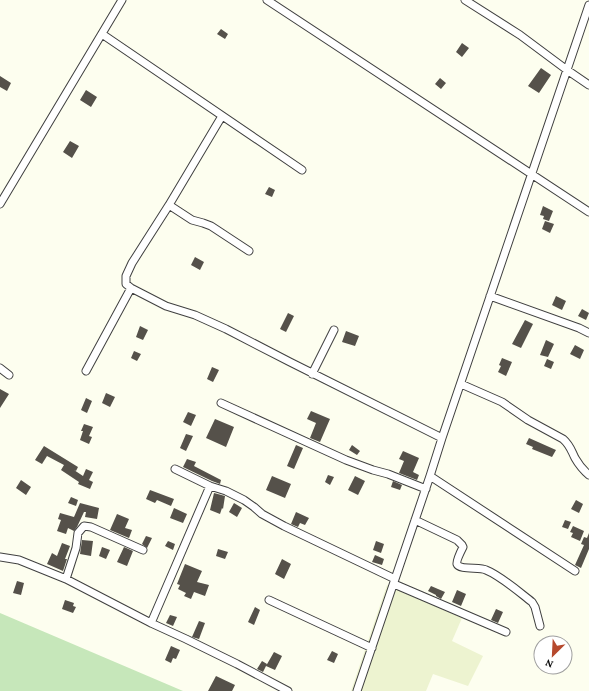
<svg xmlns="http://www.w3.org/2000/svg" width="589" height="691" viewBox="0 0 589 691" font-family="'Crimson Pro',serif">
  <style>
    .farmland { fill: #edf3d0 }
    .green { fill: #c6e7ba }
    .building { fill: #55514a }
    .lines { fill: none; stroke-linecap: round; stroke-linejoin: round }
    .minor-casing { stroke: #404040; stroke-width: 9 }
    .minor { stroke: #fff; stroke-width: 7 }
  </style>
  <rect width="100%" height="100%" fill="#fdfeef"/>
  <path class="farmland" d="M387,585l75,33 -10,23 31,15 -15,30 -35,-12 -7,17h-75z"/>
  <path class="green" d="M0,613l183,78h-183z"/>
  <path class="building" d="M221,29l7,5 -3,5 -8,-5z
    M462,43l7,5 -7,9 -6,-5z
    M541,68l10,7 -12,18 -11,-7z
    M0,76l11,7 -4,8 -7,-4z
    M440,78l6,5 -5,6 -6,-5z
    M86,90l11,7 -6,10 -11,-7z
    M70,141l9,5 -7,12 -9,-6z
    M269,187l6,3 -3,7 -7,-3z
    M543,206l10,5 -4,10 -6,-2 1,-3 -4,-1z
    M545,221l9,3 -4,9 -8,-4z
    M195,257l9,5 -4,8 -9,-5z
    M556,296l10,5 -4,9 -10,-5z
    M582,309l7,4 -3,7 -8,-4z
    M288,313l6,3 -8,16 -6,-3z
    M525,320l8,4 -12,24 -9,-4z
    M140,326l8,4 -5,10 -7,-3z
    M346,331l13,5 -4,10 -13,-4z
    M546,340l8,4 -6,13 -8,-2z
    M575,345l9,5 -4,9 -10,-5z
    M134,351l7,3 -4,7 -6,-3z
    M502,358l10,4 -6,14 -8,-4 3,-6 -2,-1z
    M547,359l7,3 -3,7 -7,-3z
    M212,367l7,3 -6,12 -6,-3z
    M0,389l9,5 -9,14z
    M106,393l9,4 -5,10 -8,-4z
    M86,398l6,3 -5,12 -6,-3z
    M311,411l19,8 -10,23 -10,-4 6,-15 -9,-4z
    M188,412l8,3 -5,11 -8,-4z
    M215,419l19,8 -8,20 -20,-9z
    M84,424l9,3 -4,9 3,1 -3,7 -9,-4 3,-9h-2z
    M186,434l7,2 -7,15 -6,-3z
    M529,438l27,12 -4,7 -20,-8 1,-2 -7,-3z
    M296,445l7,3 -9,21 -7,-3z
    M352,445l8,6 -3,4 -8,-5z
    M44,446l34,21 -2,4 -2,-1 9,6 3,-7 7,3 -4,8 4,2 -3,7 -12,-5 1,-2 -18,-12 3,-5 -17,-9 -5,8 -7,-4z
    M403,451l16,7 -6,14 6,3 -2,5 -18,-7 5,-12 -5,-2z
    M187,459l9,3 -2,4 27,14 -1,4 -8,-3 -29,-14z
    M328,475l6,2 -4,8 -5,-3z
    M272,476l19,8 -6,14 -19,-8z
    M355,476l10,5 -7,14 -10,-5z
    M21,480l10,7 -5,8 -10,-7z
    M393,481l9,4 -2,5 -9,-3z
    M150,490l24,9 -3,7 -14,-6 -2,3 -9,-4z
    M214,493l11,3 -2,13 -1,-1 -2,6 -10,-4z
    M71,497l7,3 -2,6 -8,-3z
    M576,500l7,4 -4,9 -8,-4z
    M80,503l19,5 -2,11 -12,-2 1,-5h-2l-7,15 -3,4 -6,-3 -2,6 -9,-3 4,-11 -3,-1 2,-6 14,4z
    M234,503l8,5 -5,9 -8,-5z
    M174,508l13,6 -4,9 -13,-5z
    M296,512l13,6 -4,7 -5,-2 -2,4 -7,-3z
    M117,514l12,5 -4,9 7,2 -3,8 -19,-8z
    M565,520l6,2 -3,7 -6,-2z
    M573,526l11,5 -4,10 -9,-4 2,-4 -3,-1z
    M589,533v16l-8,19 -6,-3 9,-20 -3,-1 3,-7 3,1z
    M146,536l6,2 -5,10 -5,-4z
    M82,540l11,1 -2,15 -11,-2z
    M168,541l7,3 -2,6 -8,-4z
    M376,541l8,3 -3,9 -8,-3z
    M62,543l8,3 -5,13h2l-4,12 -16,-7 5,-11 5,3z
    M102,547l8,3 -4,9 -7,-3z
    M124,547l9,4 -6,15 -10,-4z
    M218,549l10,3 -3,7 -9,-3z
    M375,555l9,4 -2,6 -10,-3z
    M282,559l9,5 -7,15 -9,-5z
    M185,564l17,7 -5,11 12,3 -4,11 -11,-4 -3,7 -7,-3 2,-3 -8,-4 2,-4 -3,-1z
    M17,581l7,2 -3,12 -8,-2z
    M431,586l14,6 -4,7 -5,-3v-1l-8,-4z
    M457,590l9,4 -5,12 -9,-4z
    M65,600l9,3 -1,3 3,1 -3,6 -11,-4z
    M255,607l5,3 -6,15 -6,-3z
    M496,609l7,3 -5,11 -7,-3z
    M170,615l7,2 -4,9 -7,-3z
    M199,621l6,2 -6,16 -7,-2z
    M171,646l9,4 -4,9 -3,-1 -2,5 -6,-3z
    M332,651l6,3 -4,9 -7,-3z
    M274,652l8,4 -7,14 -9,-4z
    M262,661l5,3 -4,8 -6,-3z
    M216,676l19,9 -3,6h-24z"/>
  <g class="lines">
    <defs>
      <path id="minor" d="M267,0l322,212
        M465,0l55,35 47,35 22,15
        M102,34l200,136
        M222,116l-53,89 -37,58 -6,13v8l5,4 35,18 29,9 31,14 64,33 152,76
        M0,204l122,-204
        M169,205l23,15 11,3 8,3 38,25
        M490,296l89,32 10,5
        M0,368l9,7
        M86,371l45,-83
        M312,374l22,-44
        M461,384l41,18 26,18 35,19c7,6 8,11 12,19 4,7 8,12 14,17
        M221,403l125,57 27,10 15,4 38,15
        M175,469l35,17 16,5 18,9 10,7 8,7 22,12 111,53
        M430,476l145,95
        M415,520l42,20 5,5 1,2c-2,4 -7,14 -6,17 2,6 23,3 29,6 15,6 33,22 46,32l3,5 5,19
        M0,557l19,3 47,19 85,44 35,16 51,25 51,27
        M66,579l10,-31 2,-15 6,-7 7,1 52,23
        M394,584l112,48
        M269,600l103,48
        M151,623l59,-137
        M357,691l73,-215 12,-38 147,-433"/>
    </defs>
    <use href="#minor" class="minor-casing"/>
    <use href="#minor" class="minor"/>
  </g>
  <g transform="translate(553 655) rotate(204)"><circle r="19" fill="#ffffff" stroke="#9e9e9e"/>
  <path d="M0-3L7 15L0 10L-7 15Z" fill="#b6492d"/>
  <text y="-6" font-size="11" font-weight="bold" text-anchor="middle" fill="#0d0d0d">N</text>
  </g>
</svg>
